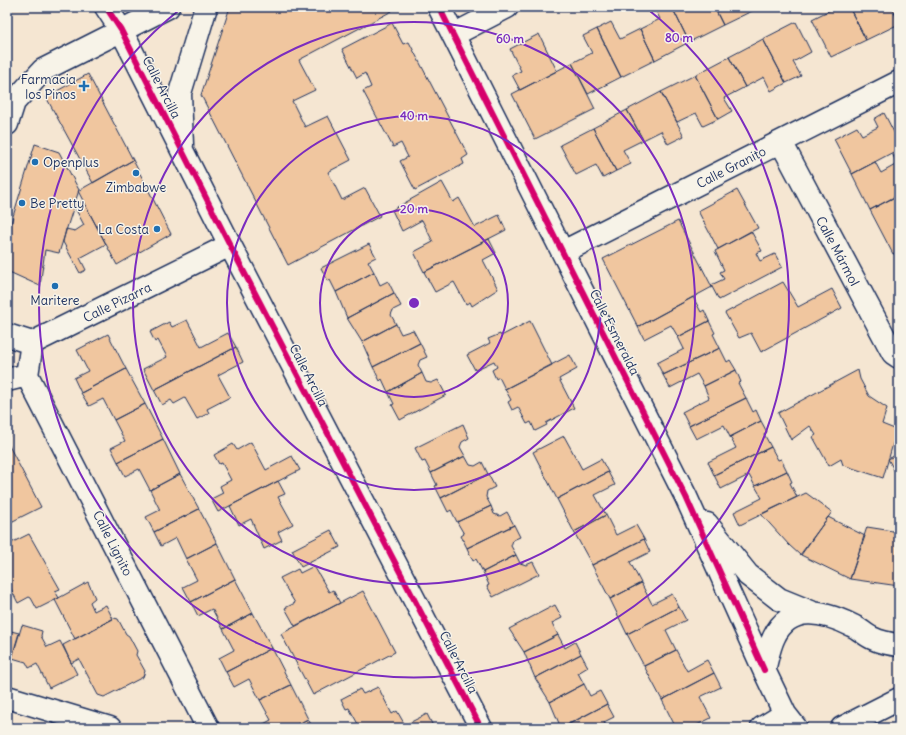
<svg xmlns="http://www.w3.org/2000/svg" width="906" height="735" viewBox="0 0 906 735" font-family="Delius,sans-serif">
  <style>
    .building { fill: #f0c69f; stroke: #1b2f5e }
    .lines { fill: none; stroke-linecap: round; stroke-linejoin: round }
    .minor-casing { stroke: #1b2f5e; stroke-width: 25 }
    .minor { stroke: #f7f3e8; stroke-width: 22 }
    .cycleway-casing { stroke: #f7f3e8; stroke-width: 8 }
    .cycleway { stroke: #d6006c; stroke-width: 6 }
    .ring { fill: none; stroke: #7b2cbf; stroke-width: 2 }
    .poi-dot { fill: #1f6fb2; stroke: #f7f3e8; stroke-width: 1.5 }
    .labels { text-anchor: middle; stroke-width: 3; stroke-linejoin: round; paint-order: stroke }
    .poi-label { font-size: 13px; fill: #1b2f5e; stroke: #f7f3e8; text-anchor: end }
    .street-label { font-size: 13px; fill: #1b2f5e; stroke: #f7f3e8 }
    .centre { fill: #7b2cbf; stroke: #f7f3e8; stroke-width: 2 }
    .ring-label { font-size: 12px; text-anchor: middle; font-weight: bold; fill: #7b2cbf; stroke: #f7f3e8; stroke-width: 3; stroke-linejoin: round; paint-order: stroke }
  </style>
  <rect width="100%" height="100%" fill="#f5e6d2"/>
  <filter id="ink" filterUnits="userSpaceOnUse"><feTurbulence type="fractalNoise" baseFrequency=".025" numOctaves="2"/><feDisplacementMap in="SourceGraphic" scale="8" xChannelSelector="R" yChannelSelector="G"/><feConvolveMatrix kernelMatrix="1 2 1 2 8 2 1 2 1" color-interpolation-filters="sRGB"/></filter>
  <g filter="url(#ink)">
    <path class="building" d="M230,7h160l2,4 -93,49 16,30 -23,11 13,26 23,-11 23,44 -23,12 14,28 23,-12 15,28 -92,49 -87,-170z
      M654,7h18l17,35 -34,18 -15,-31 20,-10z
      M672,7h42l9,18 -34,17z
      M714,7h41l1,2 -33,16z
      M836,7h13l17,33 -35,17 -19,-38z
      M849,7h43l7,17 -33,16z
      M892,7h7v15z
      M611,22l9,17 20,-10 15,31 -34,17 -24,-48z
      M796,22l15,30 -18,10 8,14 -15,7 -23,-44z
      M392,23l11,21 6,-2 59,113 -6,4 2,5 -49,26 -15,-29 8,-4 -7,-14 -8,4 -30,-56 8,-4 -6,-14 -8,5 -15,-29z
      M597,29l24,48 -33,17 -16,-31 20,-10 -9,-17z
      M539,34l18,37 -37,19 -8,-15 9,-4 -11,-22z
      M763,39l23,44 -15,8 -7,-14 -19,10 -16,-30z
      M729,57l16,30 -21,11 8,13 -14,8 -23,-44z
      M572,63l23,46 -60,30 -23,-45z
      M88,74l45,86 -40,23 -47,-86z
      M695,75l23,44 -15,7 -7,-13 -19,9 -16,-30z
      M661,92l23,44 -16,8 -7,-13 -18,9 -16,-30z
      M627,110l16,30 -20,10 8,14 -15,7 -23,-43z
      M884,113l15,29v7l-47,25 -18,-35 23,-12 5,8 16,-8 -4,-8z
      M593,128l23,43 -13,7 -7,-13 -20,10 -16,-30z
      M35,144l24,8 20,38 -20,63 -14,-3 -5,36 -33,-15v-35z
      M899,149v46l-29,15 -18,-36 23,-12 6,11 16,-9 -5,-11z
      M133,160l38,74 -54,31 -39,-74z
      M442,182l11,20 6,-4 16,29 24,-12 7,15 -82,42 -10,-20 19,-10 -11,-22 -20,11 -10,-21z
      M737,190l21,38 -40,21 -20,-38z
      M894,197l5,9v45l-6,3 -23,-44z
      M83,201l23,43 -26,14 6,12 -6,3 -17,-31 3,-13 9,2 9,-6 -10,-19z
      M678,221l34,66 -74,40 -35,-68z
      M751,231l11,20 -6,2 4,8 15,-7 7,13 -63,33 -8,-15 13,-6 -4,-7 4,-2 -9,-19z
      M489,239l7,14 -13,7 15,29 -26,17 -2,-4 -4,2 -12,-22 -19,10 -11,-20z
      M369,244l7,13 -8,4 6,11 -38,20 -6,-12 -2,1 -7,-13z
      M899,251v11l-5,-9z
      M374,272l6,13 8,-4 6,12 -47,25 -11,-26z
      M783,282l15,25 34,-18 10,19 -81,44 -10,-19 -12,5 -14,-25z
      M394,293l7,13 -8,4 -2,5 5,9 -34,18 -15,-24z
      M693,297l8,15 3,-2 5,11 -31,16 -7,-12 -27,14 -6,-12z
      M187,320l14,27 27,-14 8,14 -82,43 -11,-21 24,-12 -9,-17 -3,2 -5,-10 19,-10 3,5z
      M530,321l22,44 -47,24 -6,-12 -3,2 -4,-9 5,-3 -3,-6 -19,9 -8,-15 23,-12 -2,-4 12,-5 1,2z
      M709,321l6,12 -2,1 7,14 -57,27 -6,-12 27,-14 -6,-12z
      M396,324l5,10 12,-4 7,13 -47,24 -11,-25z
      M108,334l18,35 -45,24 -7,-15 14,-7 -11,-21z
      M420,343l7,14 -7,3 -2,5 4,8 -34,19 -6,-13 -2,2 -7,-14z
      M236,347l7,15 -25,13 12,22 -23,12 2,4 -12,6 -12,-21 -11,6 -3,-4 -9,5 -8,-15z
      M720,348l7,14 3,-2 6,10 -32,16 -7,-12 -27,14 -7,-13z
      M570,355l7,14 -18,10 15,29 -28,15 1,2 -12,6 -4,-9 -4,2 -9,-17 -6,3 -4,-8 3,-2 -6,-11z
      M126,369l19,35 -31,16 -11,-21 -14,7 -8,-13z
      M736,370l5,12 -3,1 8,15 -57,28 -7,-14 27,-14 -5,-12z
      M858,370l2,9 9,17 18,12 -5,16 15,6 -14,48 -40,-13 -2,-6 -12,7 -16,-29 3,-2 -6,-9 -19,14 -13,-27z
      M422,373l4,9 5,1 7,-3 8,15 -46,25 -8,-15 2,-1 -6,-12z
      M746,398l7,14 3,-2 5,11 -31,16 -6,-12 -28,14 -7,-13z
      M145,404l18,35 -45,23 -7,-14 14,-7 -11,-21z
      M761,421l6,11 -3,2 7,13 -57,28 -6,-13 28,-14 -6,-11z
      M463,424l6,14 -7,4 -2,5 5,9 -34,17 -6,-12 -3,1 -7,-14z
      M7,429l4,1 -4,12 34,65 -34,17z
      M564,436l18,33 19,-10 7,13 -51,27 -24,-47z
      M163,439l17,35 -30,16 -11,-21 -14,7 -7,-14z
      M251,442l15,28 26,-14 8,14 -82,42 -7,-13 12,-6 -3,-7 11,-6 -9,-17 -3,1 -5,-9 19,-11 4,6z
      M771,447l7,13 3,-1 6,12 -32,15 -6,-11 -28,14 -7,-14z
      M898,454l1,3v22l-11,-20z
      M465,456l5,9 5,1 7,-4 6,12 -47,24 -6,-12 2,-1 -6,-12z
      M787,471l5,11 -2,1 7,14 -57,28 -6,-13 28,-14 -7,-12z
      M608,472l7,13 -20,10 11,20 -32,17 -17,-33z
      M180,474l19,35 -45,23 -8,-15 14,-7 -10,-20z
      M488,474l7,13 -8,4 -1,6 5,9 -34,16 -6,-12 -3,2 -7,-14z
      M278,481l7,13 -7,3 15,27 -15,8 4,8 -18,9 -13,-30 -12,6 -9,-19z
      M806,493l26,19 -32,43 -11,-10 -28,-31z
      M491,506l3,8 6,2 7,-4 7,13 -47,23 -6,-12 3,-2 -7,-12z
      M199,509l18,34 -31,16 -10,-21 -15,8 -7,-14z
      M606,515l10,20 20,-10 8,14 -52,26 -18,-33z
      M828,517l37,19 -15,43 -49,-24z
      M514,525l6,12 -7,3 -2,6 5,9 -33,17 -7,-13 -3,2 -6,-13z
      M867,527l32,5v54l-49,-7z
      M331,530l9,17 -39,20 -9,-17z
      M29,534l31,55 -5,2 4,7 -22,11 -6,-11 -2,-1 -11,6 -11,-22v-36z
      M644,539l6,13 -20,10 11,21 -31,16 -18,-34z
      M217,543l18,36 -44,23 -8,-15 14,-7 -11,-21z
      M516,555l4,8 6,2 7,-3 6,12 -46,23 -6,-11 2,-1 -6,-13z
      M314,566l15,26 4,-2 7,13 -45,23 -10,-18 10,-5 -15,-25 18,-9 2,4z
      M235,579l18,34 -30,16 -11,-20 -14,7 -7,-14z
      M88,582l7,16 -5,4 4,9 12,-6 7,14 -38,20 -20,-39z
      M641,583l11,21 20,-10 7,13 -52,27 -17,-35z
      M363,591l32,61 -82,43 -32,-61z
      M555,605l7,13 -10,5 6,12 -34,17 -15,-23z
      M679,607l7,13 -20,10 10,20 -32,16 -17,-32z
      M253,613l19,35 -46,24 -7,-14 15,-8 -11,-21z
      M114,618l4,1 8,15 3,2 8,15 -1,4 9,16 -2,6 -39,20 -6,-2 -19,-36 -8,4 -8,-18z
      M22,625l20,6 -1,5 6,11 13,-6 17,33 -28,14 -12,-24 -8,4 -3,-6 -14,-4z
      M7,630l12,3 -12,41z
      M558,635l7,13 10,-6 6,12 -46,24 -11,-26z
      M272,648l19,37 -31,15 -11,-21 -15,8 -8,-15z
      M676,650l11,21 20,-11 7,13 -52,27 -18,-34z
      M581,654l7,13 -10,6 6,11 -34,18 -15,-24z
      M714,673l7,14 -21,10 11,21 -20,10h-15l-14,-28z
      M584,684l6,12 10,-5 7,13 -46,24 -11,-26z
      M291,685l17,34 -18,9h-34l15,-8 -11,-20z
      M378,687l14,27 5,-3 8,14 -6,3h-48l7,-4 -9,-16 -3,1 -5,-10 19,-10 3,5z
      M607,704l7,13 -10,5 3,6h-45z
      M427,714l7,14h-35z
      M308,719l5,9h-23z"/>
    <g class="lines">
      <defs>
        <path id="minor" d="M106,7l15,23 109,215 251,483
          M439,7l247,490 78,173
          M453,35l54,-28
          M7,124l7,-22 29,-32 125,-63
          M781,142l112,211 6,4
          M182,145l-2,-52 26,-86
          M563,252l336,-170
          M7,335l25,8
          M27,375l5,-32 198,-98
          M7,380l20,-5 181,353
          M707,524l41,51 31,24 32,13
          M7,697l103,31
          M762,728l23,-14
          M796,728l-11,-14 -21,-44c3,-10 5,-23 10,-33 16,-34 50,-25 77,-12 8,3 14,10 21,13 8,4 18,6 27,7
          M842,728l57,-29"/>
      </defs>
      <use href="#minor" class="minor-casing"/>
      <use href="#minor" class="minor"/>
      <defs>
        <path id="cycleway" d="M106,7l15,23 109,215 251,483
          M439,7l247,490 78,173"/>
      </defs>
      <use href="#cycleway" class="cycleway-casing"/>
      <use href="#cycleway" class="cycleway"/>
    </g>
  </g>
  <g class="ring">
    <circle cx="414" cy="303" r="94"/>
    <circle cx="414" cy="303" r="187"/>
    <circle cx="414" cy="303" r="281"/>
    <path d="M645 7A375 375 0 1 1 183 7"/>
  </g>
  <g class="poi-dot">
    <path d="M82 80h4v4h4v4h-4v4h-4v-4h-4v-4h4z"/>
    <circle cx="35" cy="162" r="4"/>
    <circle cx="136" cy="173" r="4"/>
    <circle cx="22" cy="203" r="4"/>
    <circle cx="157" cy="229" r="4"/>
    <circle cx="55" cy="286" r="4"/>
  </g>
  <g class="labels">
    <g class="poi-label">
      <text x="76" y="84">Farmacia<tspan x="76" dy="15">los Pinos</tspan></text>
      <text x="43" y="167" text-anchor="start">Openplus</text>
      <text x="136" y="192" text-anchor="middle">Zimbabwe</text>
      <text x="30" y="208" text-anchor="start">Be Pretty</text>
      <text x="149" y="234">La Costa</text>
      <text x="55" y="305" text-anchor="middle">Maritere</text>
    </g>
    <g class="street-label">
      <text transform="translate(162 87) rotate(63)" y="5">Calle Arcilla</text>
      <text transform="translate(731 167) rotate(-27)" y="5">Calle Granito</text>
      <text transform="translate(838 251) rotate(62)" y="5">Calle Mármol</text>
      <text transform="translate(117 302) rotate(-26)" y="5">Calle Pizarra</text>
      <text transform="translate(615 332) rotate(63)" y="5">Calle Esmeralda</text>
      <text transform="translate(309 375) rotate(63)" y="5">Calle Arcilla</text>
      <text transform="translate(113 543) rotate(63)" y="5">Calle Lignito</text>
      <text transform="translate(459 662) rotate(63)" y="5">Calle Arcilla</text>
    </g>
  </g>
  <circle cx="414" cy="303" r="6" class="centre"/>
  <g class="ring-label">
    <text x="679" y="42">80 m</text>
    <text x="510" y="43">60 m</text>
    <text x="414" y="120">40 m</text>
    <text x="414" y="213">20 m</text>
  </g>
  <rect width="906" height="735" fill="none" stroke="#f7f3e8" stroke-width="24"/>
  <rect x="12" y="12" width="882" height="711" fill="none" stroke="#1b2f5e" stroke-width="1.5" filter="url(#ink)"/>
</svg>
